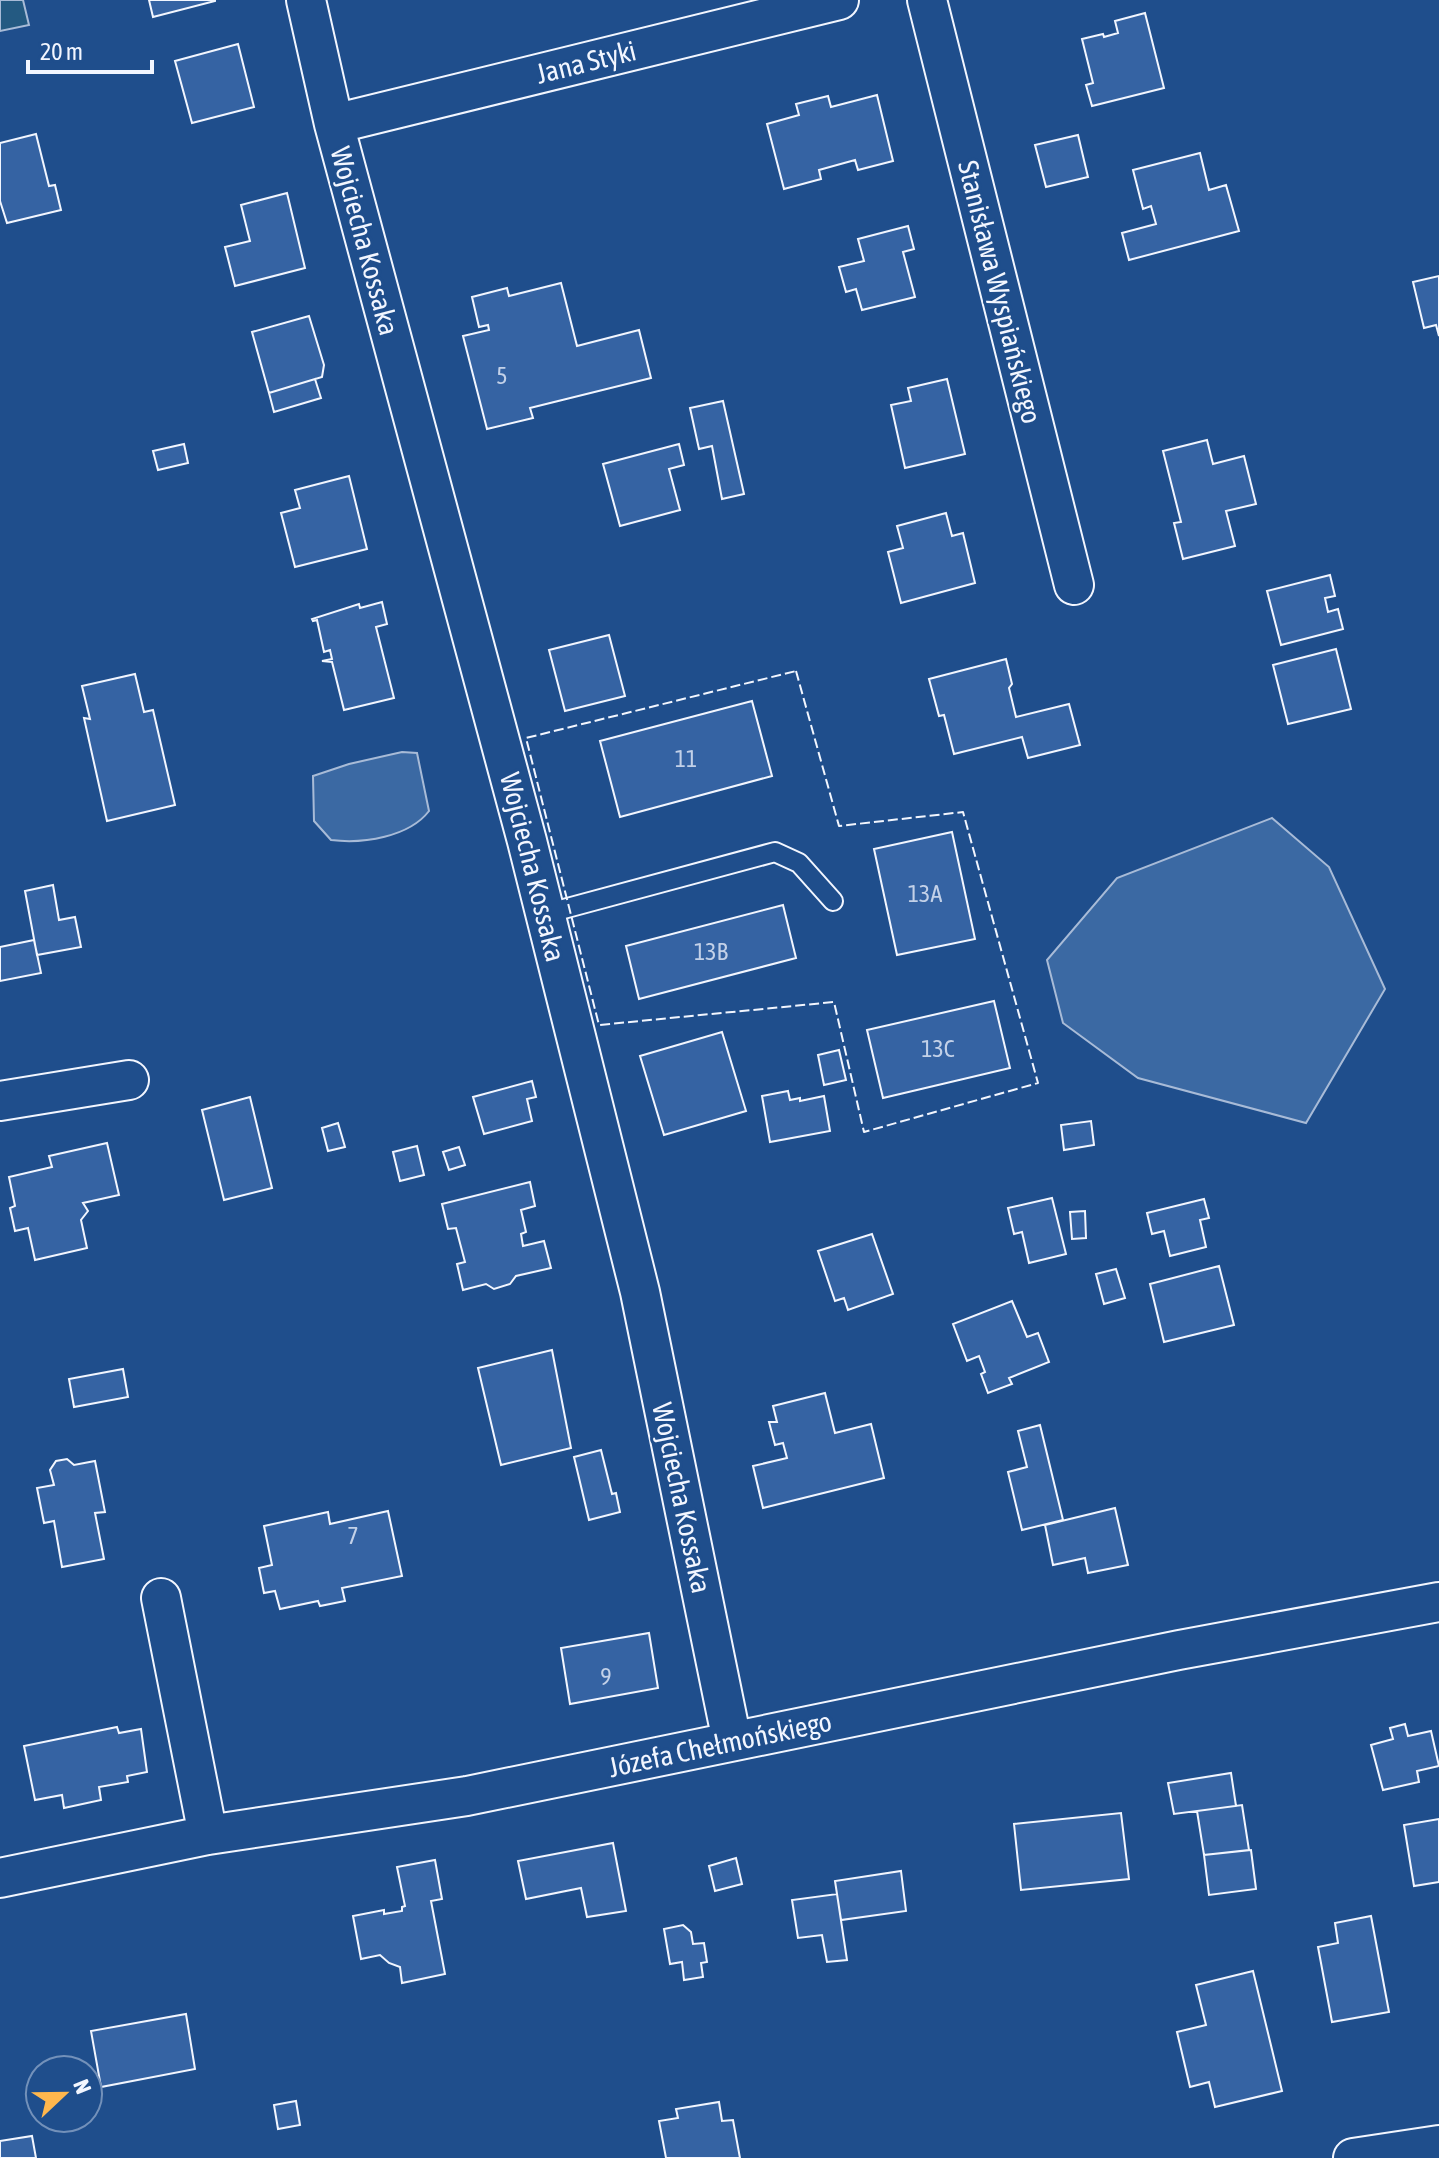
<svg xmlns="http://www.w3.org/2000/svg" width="1439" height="2158" viewBox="0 0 1439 2158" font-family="'Asap Condensed',sans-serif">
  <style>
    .green { fill: #245a82; stroke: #a8bbd7; stroke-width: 2 }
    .water { fill: #3b69a3; stroke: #a8bbd7; stroke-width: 2 }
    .building { fill: #3563a3; stroke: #f2f6ff; stroke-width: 2 }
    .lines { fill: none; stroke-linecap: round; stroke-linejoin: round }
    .lane-casing { stroke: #f2f6ff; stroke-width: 22 }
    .street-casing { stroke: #f2f6ff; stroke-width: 42 }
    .lane { stroke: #1f4e8c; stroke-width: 18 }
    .street { stroke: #1f4e8c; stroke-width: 38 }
    .fence { stroke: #f2f6ff; stroke-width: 2; stroke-dasharray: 10 4; stroke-linecap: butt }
    .labels { text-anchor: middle; stroke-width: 6; stroke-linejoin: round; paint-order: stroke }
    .number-label { font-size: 24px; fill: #c3d1e8 }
    .street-label { font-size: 28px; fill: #f2f6ff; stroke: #1f4e8c }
  </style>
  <rect width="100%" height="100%" fill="#1f4e8c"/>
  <path class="green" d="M0,0h23l6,25 -29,6z"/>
  <path class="water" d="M402,752l15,1 12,58c-20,26 -66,33 -98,29l-17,-19 -1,-45 36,-12z
    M1272,818l57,49 56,122 -79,134 -168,-45 -75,-55 -16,-63 70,-82z"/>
  <path class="building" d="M149,0h66v1l-62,16z
    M1145,13l19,75 -72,18 -6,-21 7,-2 -11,-44 21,-5 1,3 14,-4 -3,-12z
    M238,44l16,63 -62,16 -17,-62z
    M877,95l16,66 -35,9 -3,-10 -36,10 2,9 -37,10 -17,-65 32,-9 -3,-11 32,-8 3,11z
    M36,134l13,52 6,-1 6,25 -54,13 -7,-22v-58z
    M1078,135l10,42 -42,10 -11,-42z
    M1200,153l9,37 17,-5 13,46 -110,29 -7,-27 34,-9 -5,-18 -8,3 -10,-39z
    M287,193l18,75 -70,18 -10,-39 25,-6 -9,-36z
    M908,226l6,23 -11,3 12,45 -53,13 -6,-21 -10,3 -7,-25 25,-6 -6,-22z
    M1439,276v60l-3,-11 -12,3 -11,-46z
    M561,283l16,63 62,-16 12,48 -121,30 3,10 -46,11 -24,-93 26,-6 -1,-5 -9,2 -7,-30 35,-9 2,8z
    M309,316l15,49 -2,12 -53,16 -17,-61z
    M315,379l6,19 -47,14 -5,-19z
    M947,379l18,75 -60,14 -14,-63 20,-4 -3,-13z
    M723,401l21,93 -22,5 -10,-53 -13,3 -9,-41z
    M1207,440l6,24 31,-8 12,48 -30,7 9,35 -52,13 -9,-36 7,-1 -18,-71z
    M184,444l4,19 -30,7 -5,-19z
    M679,444l5,21 -15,4 11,41 -60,16 -17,-62z
    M349,476l18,73 -72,18 -14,-54 19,-5 -5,-18z
    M946,513l6,23 11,-3 12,50 -74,20 -13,-51 15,-4 -6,-22z
    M1330,575l5,21 -10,2 3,14 10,-3 5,20 -62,16 -14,-54z
    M382,602l5,22 -11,3 18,71 -50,12 -12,-48 -10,-1 10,-2 -2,-9 -6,2 -7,-32 -4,1 -1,-2 47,-15 1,4z
    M609,635l16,61 -60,15 -16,-61z
    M1336,649l15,60 -63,15 -15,-59z
    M1006,659l6,25 -3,4 7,29 53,-13 11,41 -52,13 -6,-21 -68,17 -10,-39 -5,1 -10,-37z
    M135,674l9,38 9,-2 22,95 -68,16 -23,-103 6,1 -8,-33z
    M752,701l20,75 -152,41 -20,-76z
    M952,832l23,107 -78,16 -23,-106z
    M53,885l6,35 16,-3 6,30 -44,8 -12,-64z
    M783,905l13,53 -157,41 -13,-53z
    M34,940l7,33 -41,8v-34z
    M994,1001l16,67 -127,30 -16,-68z
    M722,1032l24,79 -82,24 -24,-79z
    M839,1050l7,30 -22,5 -6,-30z
    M532,1081l4,16 -9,2 5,22 -48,13 -11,-37z
    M788,1091l2,9 10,-2v3l24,-5 6,35 -60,11 -8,-46z
    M250,1097l22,91 -48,12 -22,-90z
    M1091,1121l3,24 -30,5 -3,-25z
    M338,1123l7,24 -17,4 -6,-23z
    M107,1143l12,52 -36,8 5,8 -7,9 6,28 -52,12 -7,-32 -13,3 -5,-23 5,-2 -6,-29 43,-10 -3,-11z
    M417,1146l7,29 -24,6 -7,-29z
    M459,1147l6,18 -16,5 -6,-18z
    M530,1182l5,24 -14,4 5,22 -5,2 2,12 21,-5 7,27 -35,8 -6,8 -16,5 -8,-5 -23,6 -6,-26 8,-2 -9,-34 -8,1 -6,-25z
    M1052,1198l14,56 -37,9 -7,-31 -8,2 -6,-26z
    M1204,1199l5,19 -9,2 6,27 -36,9 -6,-25 -12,3 -5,-21z
    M1085,1211l1,27 -14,1 -2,-27z
    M872,1234l21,60 -45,16 -4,-12 -9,3 -17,-50z
    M1219,1266l15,59 -70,17 -14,-58z
    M1116,1269l9,29 -21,6 -8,-30z
    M1012,1301l15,36 11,-4 11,29 -40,16 3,6 -24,9 -7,-19 4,-2 -6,-16 -12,5 -14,-37z
    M552,1350l19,98 -70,17 -23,-97z
    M123,1369l5,28 -54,10 -5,-28z
    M825,1393l10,40 36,-9 13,54 -121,30 -10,-42 34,-8 -4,-15 -8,2 -6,-23h8l-4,-16z
    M1040,1425l23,95 -41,10 -14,-58 19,-5 -9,-36z
    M601,1450l11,44 4,-1 4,19 -31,8 -15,-63z
    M67,1459l7,6 21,-4 10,51 -10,1 9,46 -42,8 -8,-46 -10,2 -7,-35 17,-3 -4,-15 6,-9z
    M1115,1508l13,57 -40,8 -3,-15 -32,7 -8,-40z
    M388,1511l14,65 -60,12 3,13 -25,5 -2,-5 -38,8 -5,-18 -11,2 -5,-25 13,-3 -8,-39 64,-14 2,12z
    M649,1633l9,55 -88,16 -9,-56z
    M1405,1724l3,12 23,-5 8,35 -22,5 2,11 -36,8 -12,-45 22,-6 -3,-11z
    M117,1727l2,6 22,-4 6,43 -20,4 1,6 -29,5 2,13 -37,8 -2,-13 -27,5 -11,-54z
    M1231,1773l5,33 -62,8 -6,-31z
    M1242,1805l7,45 -45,5 -7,-44z
    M1121,1813l8,66 -108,11 -7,-66z
    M1439,1819v63l-25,4 -10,-61z
    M613,1843l13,68 -39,6 -6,-29 -55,11 -8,-38z
    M1251,1850l5,39 -47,6 -5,-40z
    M736,1858l6,26 -27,7 -6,-25z
    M435,1860l7,39 -11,2 14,73 -43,9 -2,-16 -11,-4 -9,-8 -19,4 -8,-43 31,-6v4l18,-3v-4l3,-1 -8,-39z
    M901,1871l5,40 -65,9 -6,-39z
    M837,1894l10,66 -20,2 -5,-27 -24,3 -6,-38z
    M1371,1916l18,96 -57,10 -14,-75 20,-4 -3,-20z
    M683,1925l8,7 2,12 11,-1 3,19 -6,1 2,14 -19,3 -2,-18 -12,2 -6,-35z
    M1253,1971l29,120 -67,16 -6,-25 -19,5 -13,-55 29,-7 -10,-40z
    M186,2014l9,55 -94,18 -10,-56z
    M296,2101l4,24 -22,4 -4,-24z
    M719,2102l3,19 11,-1 7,38h-74l-7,-37 19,-3 -2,-9z
    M32,2136l4,22h-36v-17z"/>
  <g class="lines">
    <defs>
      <path id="lane" d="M545,914l230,-62 24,11 34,38"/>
      <path id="street" d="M306,0l28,124 193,717 113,451 92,449
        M927,0l147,585
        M334,124l505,-124
        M0,1101l129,-21
        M161,1598l47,237
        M0,1878l208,-43 259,-39 712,-146 260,-48
        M1353,2158l86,-13"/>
    </defs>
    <use href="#lane" class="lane-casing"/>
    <use href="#street" class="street-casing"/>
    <use href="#lane" class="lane"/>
    <use href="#street" class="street"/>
    <path class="fence" d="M796,671l43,155 124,-14 75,271 -174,49 -30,-130 -235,23 -73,-287z"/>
  </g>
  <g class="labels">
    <g class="number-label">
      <text x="502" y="384">5</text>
      <text x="686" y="767">11</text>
      <text x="925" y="902">13A</text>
      <text x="711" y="960">13B</text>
      <text x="938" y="1057">13C</text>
      <text x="353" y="1544">7</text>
      <text x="606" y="1685">9</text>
    </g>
    <g class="street-label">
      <text transform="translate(586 62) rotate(-14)" y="10">Jana Styki</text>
      <text transform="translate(365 241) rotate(75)" y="10">Wojciecha Kossaka</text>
      <text transform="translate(1000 292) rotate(76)" y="10">Stanisława Wyspiańskiego</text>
      <text transform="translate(533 867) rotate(76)" y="10">Wojciecha Kossaka</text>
      <text transform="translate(682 1498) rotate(78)" y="10">Wojciecha Kossaka</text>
      <text transform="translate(720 1744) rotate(-12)" y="10">Józefa Chełmońskiego</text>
    </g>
  </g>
  <g transform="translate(64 2094) rotate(68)"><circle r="38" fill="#1f4e8c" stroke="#7391ba" stroke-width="2"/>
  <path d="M0-6L14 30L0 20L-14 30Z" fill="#ffb74d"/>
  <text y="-12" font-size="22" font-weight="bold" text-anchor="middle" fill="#f2f6ff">N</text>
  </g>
  <path d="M28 60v12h124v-12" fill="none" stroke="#f2f6ff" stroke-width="4"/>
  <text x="40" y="60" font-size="24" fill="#f2f6ff" stroke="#1f4e8c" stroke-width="6" paint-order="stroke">20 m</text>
</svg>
